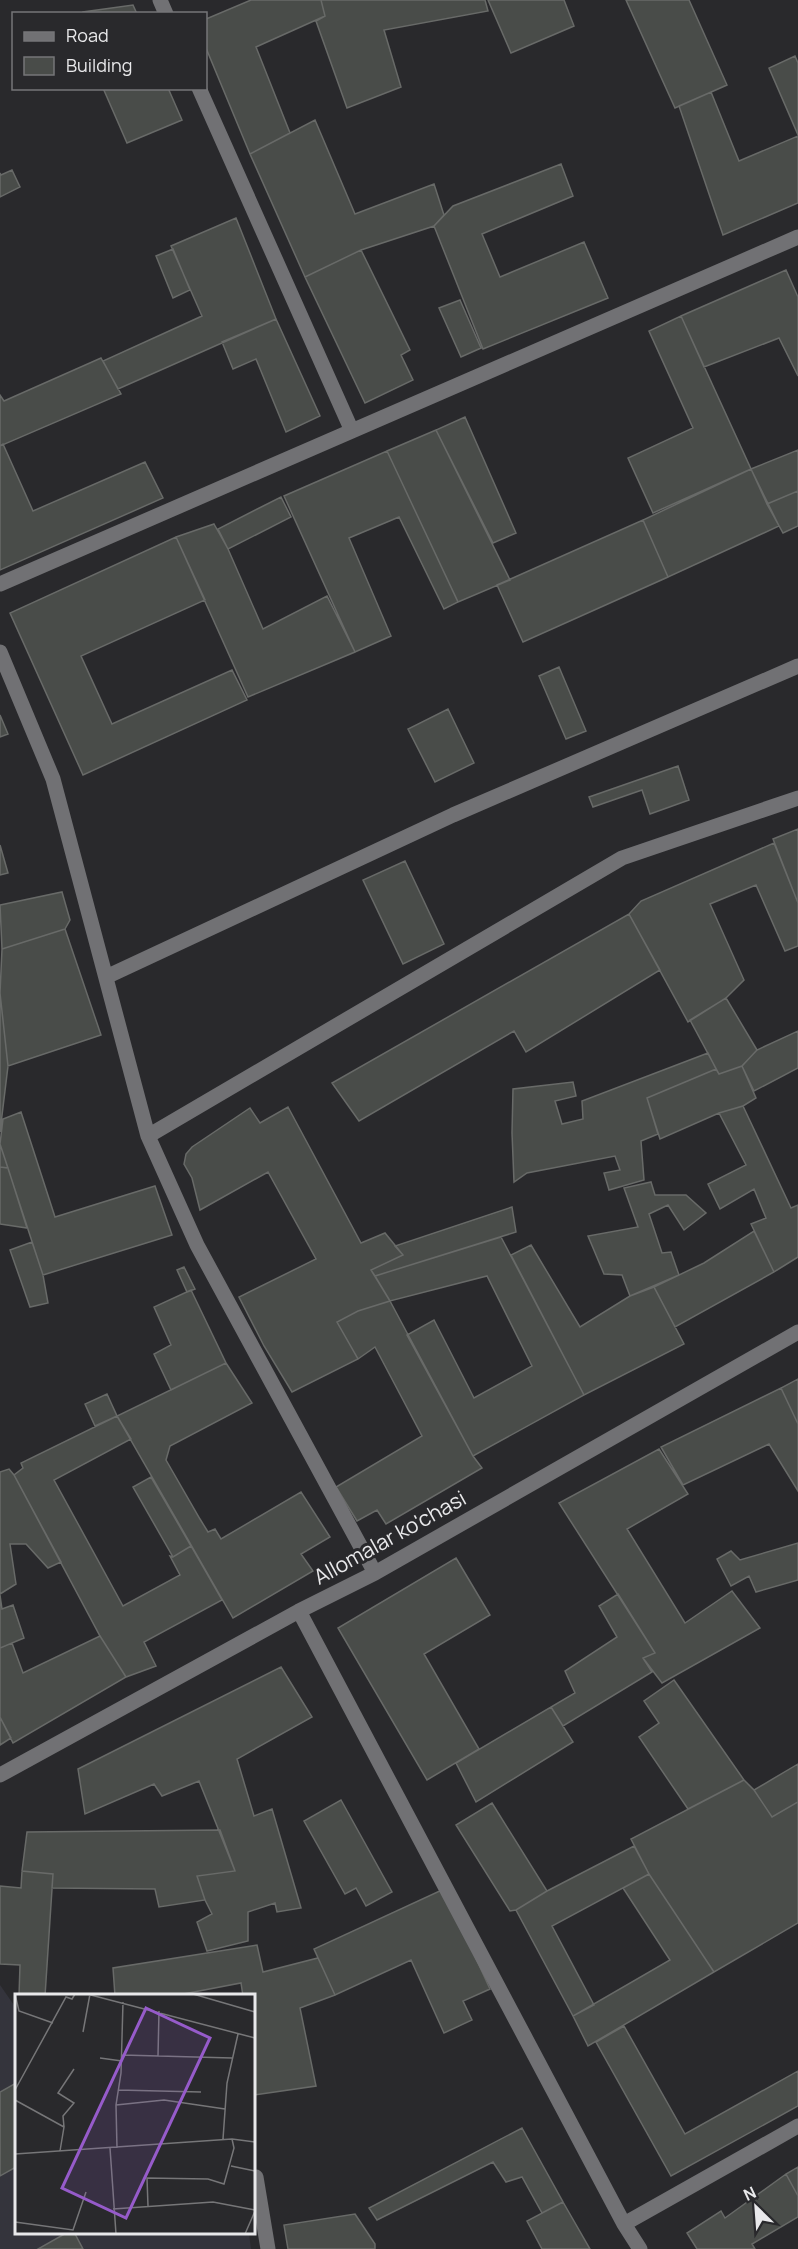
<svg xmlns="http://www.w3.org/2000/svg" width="798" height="2249" viewBox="0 0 798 2249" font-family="Manrope,sans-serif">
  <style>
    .built { fill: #34343c }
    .building { fill: #494c49; stroke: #686a68; stroke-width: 1.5 }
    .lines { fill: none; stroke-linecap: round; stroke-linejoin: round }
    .minor { stroke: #717174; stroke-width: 15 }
    .labels { text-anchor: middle; stroke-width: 6; stroke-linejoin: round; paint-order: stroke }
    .street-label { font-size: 21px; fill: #e9e9eb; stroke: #29292c }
    .inset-road { fill: none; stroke: #767678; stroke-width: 1.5 }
    .view { fill: #965bca; fill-opacity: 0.15; stroke: #965bca; stroke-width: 3 }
    .inset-edge { fill: none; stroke: #e9e9eb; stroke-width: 3 }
  </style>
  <rect width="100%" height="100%" fill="#29292c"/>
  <path class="built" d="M0,1985l16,23v224l233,1 2,16h-251z"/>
  <path class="building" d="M251,0h70l4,16 -69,31 34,86 -40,21 -44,-106v-29z
    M321,0h164l3,11 -104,19 17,57 -54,21 -31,-87 9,-5z
    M488,0h76l10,26 -63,27z
    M626,0h63l38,85 -52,23z
    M133,5l4,9h-54v-2z
    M795,56l3,7v72l-29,-67z
    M103,88h65l14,32 -55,23z
    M711,92l28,69 59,-25v67l-75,32 -44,-129z
    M315,120l40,94 79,-30 10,31 -10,11 -73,24 -56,27 -55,-123z
    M561,164l12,32 -91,38 18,43 84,-35 24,56 -125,51 -49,-123 19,-20z
    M12,170l8,17 -20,10v-24l1,2z
    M236,218l40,101 -158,70 -15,-28 99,-45 -31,-70z
    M173,249l17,41 -17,8 -17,-42z
    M361,250l49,100 -9,5 12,25 -48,23 -60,-126z
    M786,270l12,27v79l-19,-38 -75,29 -23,-51z
    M460,300l21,48 -20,9 -22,-49z
    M681,316l70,153 -98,44 -25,-55 65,-30 -44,-97z
    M276,319l44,97 -34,16 -30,-73 -23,10 -11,-27z
    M101,358l20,36 -121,52v-51l4,6z
    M465,417l51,116 -23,10 -57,-113z
    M436,430l74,150 -52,22 -71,-151z
    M3,444l30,67 112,-49 18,36 -163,72v-124z
    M798,450v41l-31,13 -16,-35z
    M387,451l71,151 -14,7 -45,-92 -50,21 42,98 -36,16 -71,-156z
    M751,469l28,57 -111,51 -25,-57z
    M798,491v35l-15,7 -16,-29z
    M281,497l10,20 -63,32 -10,-20z
    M643,520l25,57 -145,65 -26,-57z
    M214,524l14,25 35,80 64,-33 28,56 -107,45 -72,-160z
    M176,537l29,63 -124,56 31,68 120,-54 15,30 -164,75 -73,-162z
    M559,667l27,64 -20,8 -27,-63z
    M448,709l26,54 -39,19 -27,-53z
    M0,715l8,19 -8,3z
    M678,766l11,34 -39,14 -8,-24 -49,17 -4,-10z
    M798,829v74l-25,-64z
    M774,843l24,60v43l-13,5 -29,-66 -46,19 34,76 -18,18 -38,24 -59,-108 12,-13z
    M0,845l8,28 -8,2z
    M405,861l39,83 -41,20 -40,-84z
    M62,892l8,28 -5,9 -63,20 -2,-44z
    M629,914l31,56 -134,82 -12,-21 -155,90 -27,-38z
    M65,929l36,106 -93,31 -8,-73 2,-44z
    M0,993l8,73 -8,66z
    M726,998l31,52 -15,16 -23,8 -29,-54z
    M798,1031v37l-44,23 -12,-25 15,-16z
    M708,1053l8,16 -69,29 11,36 -17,7 3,39 -35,10 -5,-17 16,-3 -5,-14 -88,17 -13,9 -2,-49 1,-44 60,-7 3,14 -21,5 7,23 21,-5 -1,-18z
    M742,1066l14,32 -13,8 -24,7 -59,26 -13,-41 69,-29 3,5z
    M743,1106l48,102 7,-3v52l-24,15 -23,-48 15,-6 -12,-29 -34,20 -12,-25 38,-19 -27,-52z
    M288,1107l73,136 24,-10 18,22 -32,15 19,31 -32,10 -21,11 21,37 -66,33 -28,-46 -25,-49 77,-38 -48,-87 -68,38 -8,-32 -8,-14 2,-10 6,-7 58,-39 10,15z
    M21,1112l34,105 100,-31 17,49 -129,40 -43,-131 3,-25z
    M0,1144l8,24 -8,-1z
    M0,1167l8,1 19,60 -27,-4z
    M651,1182l4,13h31l20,18 -22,17 -16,-25 -19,9 13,39 9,-1 8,23 -49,21 -8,-21 -18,-1 -16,-38 50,-9 -14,-39z
    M512,1207l4,25 -141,44 -4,-6 32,-15 -8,-9z
    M754,1231l20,41 -99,55 -21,-40 50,-24z
    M501,1237l83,158 -111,61 -66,-121 27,-15 40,78 58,-32 -45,-90 -97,25 -15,-25z
    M32,1242l11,33 5,28 -18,4 -20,-57z
    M531,1245l49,82 50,-31 24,-9 30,57 -100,51 -73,-140z
    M184,1267l11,22 -8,3 -10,-22z
    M191,1290l35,73 -55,27 -17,-36 17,-9 -17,-38z
    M390,1301l83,155 9,12 -96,56 -9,-14 -20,11 -21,-34 86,-51 -47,-89 -17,12 -21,-37 21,-11z
    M226,1363l26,40 -82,43 -4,14 34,59 8,13 7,-3 6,10 80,-47 29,45 -29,17 12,17 -80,47 -116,-202z
    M798,1379v45l-17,-36z
    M781,1388l17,36v67l-29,-47 -86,41 -22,-38z
    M107,1394l10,22 -22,10 -10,-22z
    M117,1416l14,23 -77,41 69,126 57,-31 -10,-19 3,1 18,-11 31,54 -78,42 12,24 -30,11 -26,-41 -86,-161 9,-7 -2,-5z
    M659,1449l29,45 -61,35 58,94 47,-32 28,37 -98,55 -19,-25 12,-5 -96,-150z
    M9,1469l5,6 47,87 -13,6 -22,-24h-16l6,40 -16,10v-122z
    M151,1477l40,69 -18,11 -40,-70z
    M798,1543v37l-42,12 -7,-16 -18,10 -14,-27 14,-8 9,9z
    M456,1558l34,57 -66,39 55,95 -52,31 -89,-152z
    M618,1594l37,59 -12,5 9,14 -89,54 -12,-19 24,-14 -10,-22 52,-34 -18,-31z
    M0,1595l2,14 11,-4 11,33 -24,10z
    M100,1636l26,41 -113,66 -13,-26v-69l12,-5 11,30z
    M281,1667l31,50 -75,42 17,57 18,-7 29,99 -24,4 -2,-9 -27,9v29l-41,10 -10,-29 15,-8 -7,-14 -8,-24 38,-5 -36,-90 -37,15 -8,-12 -69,30 -7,-45z
    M674,1680l70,100 -56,29 -49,-72 20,-14 -15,-22z
    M551,1707l22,35 -97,60 -20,-39z
    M0,1717l11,21 -11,7z
    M798,1764v38l-26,15 -18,-27z
    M744,1780l10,10 18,27 26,-15v121l-84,49 -65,-98 -18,-35z
    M341,1800l51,92 -26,14 -10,-18 -11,6 -41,-73z
    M492,1803l55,88 -31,19 -6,1 -54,-86z
    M220,1830l15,41 -38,5 8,24 -46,7 -4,-18 -103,-1 1,-14 -31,-3 5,-39z
    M634,1846l15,28 -97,52 42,79 -21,11 -57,-106 31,-19z
    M22,1871l31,3 -8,122h-26l1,-31 -20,-1v-78l21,2z
    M649,1874l65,98 -126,74 -15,-30 97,-56 -47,-72z
    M444,1889l46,100 -27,12 9,19 -28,13 -33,-73 -76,35 -21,-46z
    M257,1945l6,27 55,-14 17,37 -35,13 16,78 -62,9v-99h-11l-2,-13 -68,13h-58l-2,-28z
    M624,2026l61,108 113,-63v35l-127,70 -75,-134z
    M16,2083v84l-16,9v-84z
    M522,2128l41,74 -21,11 -20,-36 -16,5 -13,-20 -116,58 -8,-12z
    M798,2167v29l-12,-22z
    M786,2174l12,22v21l-46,27 3,5h-58l-10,-16 34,-22 4,7z
    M563,2202l27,47h-48l-15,-28z
    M355,2214l20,30v5h-87l-4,-24z
    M68,2232h6l9,17h-45z"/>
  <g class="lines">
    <path class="minor" d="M160,0l6,14
      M199,88l153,343
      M0,584l798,-347
      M0,652l53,127 95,357 49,109 178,328
      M106,977l347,-162 345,-149
      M148,1136l474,-278 176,-60
      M299,1611l325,613 16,25
      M0,1775l299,-164 76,-38 423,-241
      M256,2177l12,72
      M624,2224l174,-98"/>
  </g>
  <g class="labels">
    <g class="street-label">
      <text transform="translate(390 1538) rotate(-29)" y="7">Allomalar ko'chasi</text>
    </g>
  </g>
  <g transform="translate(15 1994)">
    <rect width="240" height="240" fill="#29292c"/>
    <path class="inset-road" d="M0,0l4,17 34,12M72,0l168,44M178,0l62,18M68,38l7,-38M107,61l110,3M143,62l1,-45M85,64l22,3M0,96l51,-93 6,2 3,-5M103,96l83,2M0,106l49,27 -4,24M101,111l48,-5 61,9M49,133l-1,-11 11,-13 -16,-10 16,-24M208,145l4,-56 11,-49M95,154l6,86M102,154l-1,-43 5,-32 2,-71M0,160l217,-15 23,3M216,172l24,5M133,212l-1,-28 61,1 16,5 10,-36 -2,-9M98,215l100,-7 42,8M0,228l58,8 13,-38M230,240l10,-23"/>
    <path class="view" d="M131,14l64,30 -84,180 -64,-30z"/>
    <rect width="240" height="240" class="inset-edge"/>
  </g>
  <rect x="12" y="12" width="195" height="78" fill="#29292c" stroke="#767678" stroke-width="1.5"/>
  <rect x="24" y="32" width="30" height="9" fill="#717174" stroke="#767678" stroke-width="1.5"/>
  <text x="66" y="42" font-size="18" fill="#e9e9eb">Road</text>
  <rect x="24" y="57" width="30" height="18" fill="#494c49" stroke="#767678" stroke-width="1.5"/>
  <text x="66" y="72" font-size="18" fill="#e9e9eb">Building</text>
  <g transform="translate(756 2207) rotate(335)" stroke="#29292c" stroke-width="4.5" paint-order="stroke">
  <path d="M0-4.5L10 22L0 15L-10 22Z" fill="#e9e9eb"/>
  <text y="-9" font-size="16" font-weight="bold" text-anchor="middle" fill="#e9e9eb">N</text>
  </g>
</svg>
